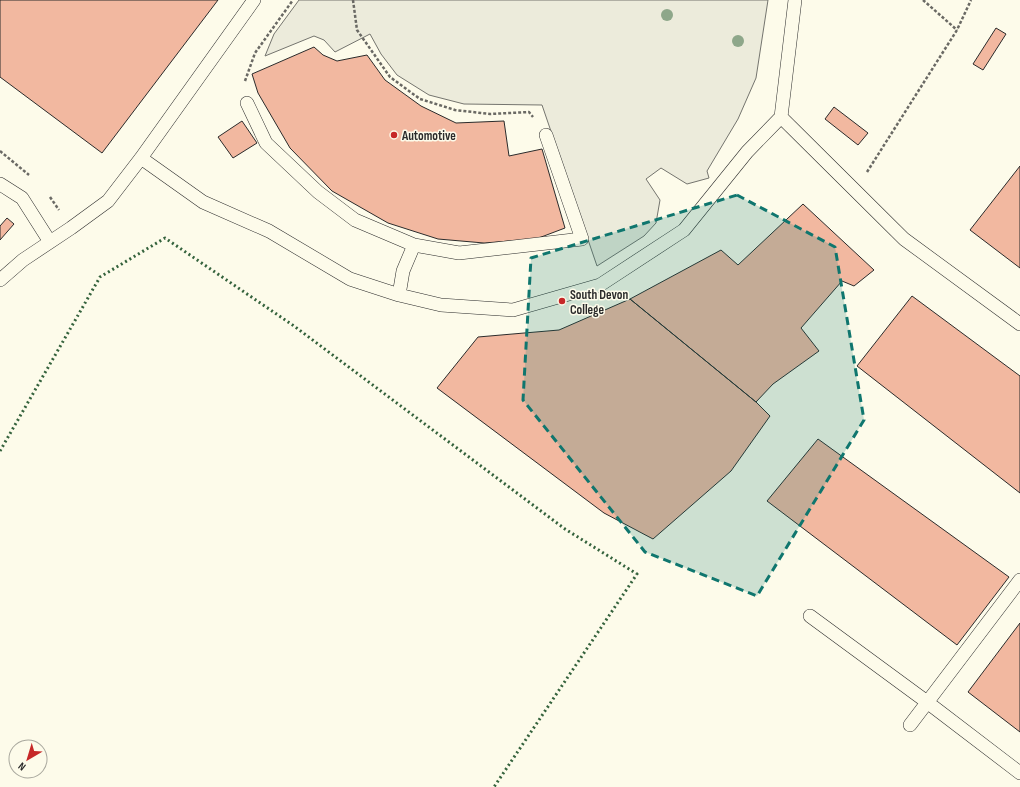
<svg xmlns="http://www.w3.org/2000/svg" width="1020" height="787" viewBox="0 0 1020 787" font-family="'Sofia Sans Condensed',sans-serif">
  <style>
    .green { fill: #ecebdb; stroke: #74746e }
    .building { fill: #f2b8a0; stroke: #2b2b2b }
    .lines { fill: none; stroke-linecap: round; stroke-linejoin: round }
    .service-casing { stroke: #2b2b2b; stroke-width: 14 }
    .path { stroke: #6a6964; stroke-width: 2.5; stroke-dasharray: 3 2; stroke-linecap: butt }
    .service { stroke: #fdfbea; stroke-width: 13 }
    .hedge { stroke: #34623c; stroke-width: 3; stroke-dasharray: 2 3; stroke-linecap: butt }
    .tree { fill: #8ea78a }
    .marked { fill: #0f766e; fill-opacity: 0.2; stroke: #0f766e; stroke-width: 3; stroke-dasharray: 8 5; stroke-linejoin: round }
    .poi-dot { fill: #c62828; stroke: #fdfbea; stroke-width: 1.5 }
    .labels { text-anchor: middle; stroke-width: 3; stroke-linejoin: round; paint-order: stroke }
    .poi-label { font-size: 13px; font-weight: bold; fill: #2b2b2b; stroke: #fdfbea; text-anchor: start }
  </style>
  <rect width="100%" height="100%" fill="#fdfbea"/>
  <path class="green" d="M299,0h469l-12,78 -18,41 -31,52 2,7 -22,6 -26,-16 -15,11 14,21 -4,23 -12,13 -47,30 -55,-161 -78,-1 -35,-9 -32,-20 -16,-21 -11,-20 -35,18 -11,-12 -10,-4 -49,20 9,-22z"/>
  <path class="building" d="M0,0h218l-116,153 -102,-76z
    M996,28l10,6 -23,36 -10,-6z
    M314,47l9,8 14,6 30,-6 18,25 36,26 35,17 48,-2 5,35 33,-7 23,79 -29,11 -52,4 -46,-4 -50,-16 -56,-32 -42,-43 -32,-55 -6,-19z
    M834,107l34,26 -10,12 -33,-26z
    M242,121l15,22 -24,15 -15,-21z
    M1020,166v102l-50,-38z
    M803,204l71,66 -20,16 -12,-5 -41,47 18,23 -46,33 -17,18 -126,-103 91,-49 17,15z
    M7,218l7,6 -14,16v-14z
    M912,296l108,80v117l-163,-127z
    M630,299l126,103 14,14 -39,55 -78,68 -49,-26 -167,-125 41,-51 81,-7z
    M818,439l191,138 -52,68 -190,-144z
    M1020,623v109l-52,-40z"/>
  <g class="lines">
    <defs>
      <path id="service" d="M795,0l-14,117 123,122 116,85
        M247,103l19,40 52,49 37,28 59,25
        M141,158l62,44 66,29 81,48 49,16 42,10 72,5 87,-25 84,-55 63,-78 34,-35
        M0,184l22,14 28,44
        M0,280l23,-20 48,-32 37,-27 33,-43 113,-158
        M399,295l4,-24 11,-26 45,8 123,-14 -36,-104
        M810,616l117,86 93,71
        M910,725l110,-145"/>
    </defs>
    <use href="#service" class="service-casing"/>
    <path class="path" d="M353,0l4,30 33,47 30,22 35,11 35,4 39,-2 4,5
      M923,0l34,30
      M245,81l10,-28 38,-53
      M0,151l29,24
      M867,172l90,-142 14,-30
      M50,197l9,13"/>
    <use href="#service" class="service"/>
    <path class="hedge" d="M0,451l100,-174 65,-39 129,88 271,203 72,45 -143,213"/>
  </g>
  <g class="tree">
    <circle cx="667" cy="15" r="6"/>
    <circle cx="738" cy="41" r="6"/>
  </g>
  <path class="marked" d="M737,195l98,52 29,173 -107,176 -112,-44 -122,-152 8,-142z"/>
  <g class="poi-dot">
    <circle cx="394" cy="135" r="4"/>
    <circle cx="562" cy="301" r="4"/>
  </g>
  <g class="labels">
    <g class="poi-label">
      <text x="402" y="140">Automotive</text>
      <text x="570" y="299">South Devon<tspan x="570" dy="15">College</tspan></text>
    </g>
  </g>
  <g transform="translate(28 759) rotate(218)"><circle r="19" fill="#fdfbea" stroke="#a9a89e"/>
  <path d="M0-3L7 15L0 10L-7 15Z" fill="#c62828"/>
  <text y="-6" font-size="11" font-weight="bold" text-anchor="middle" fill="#2b2b2b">N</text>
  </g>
</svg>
